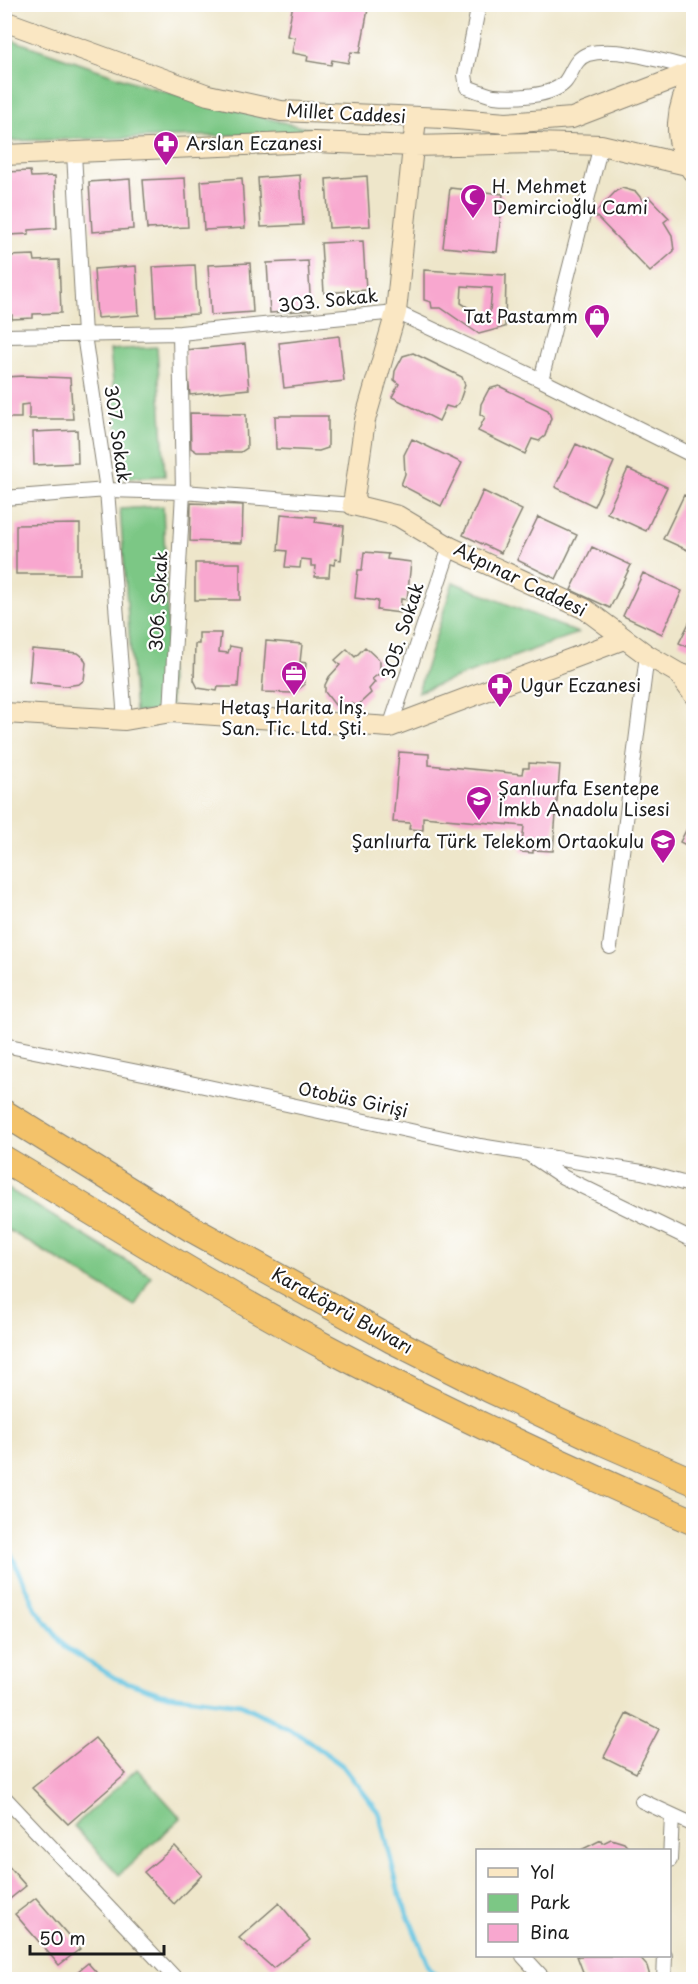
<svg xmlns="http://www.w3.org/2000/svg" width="698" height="1984" viewBox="0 0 698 1984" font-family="'Playpen Sans',sans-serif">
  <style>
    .green { fill: #7cc785; stroke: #4c7250; stroke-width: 1.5 }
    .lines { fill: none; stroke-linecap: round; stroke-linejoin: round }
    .stream { stroke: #63c4e1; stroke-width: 5 }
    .building { fill: #f8a7cf; fill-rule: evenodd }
    .street-casing { stroke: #858173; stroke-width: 16 }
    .secondary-casing { stroke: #858173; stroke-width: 22 }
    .highway-casing { stroke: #858173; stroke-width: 28 }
    .street { stroke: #fff; stroke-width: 14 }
    .secondary { stroke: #fae7c3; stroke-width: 20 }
    .highway { stroke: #f3c26a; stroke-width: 26 }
    .labels { text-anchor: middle; stroke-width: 4.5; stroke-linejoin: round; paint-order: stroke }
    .street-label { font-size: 18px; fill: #1c1c1c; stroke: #fff }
    .poi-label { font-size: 18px; fill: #1c1c1c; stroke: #fff; text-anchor: start }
  </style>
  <rect width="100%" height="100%" fill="#fff"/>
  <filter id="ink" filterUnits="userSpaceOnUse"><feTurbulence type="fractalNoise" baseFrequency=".0167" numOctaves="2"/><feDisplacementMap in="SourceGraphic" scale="12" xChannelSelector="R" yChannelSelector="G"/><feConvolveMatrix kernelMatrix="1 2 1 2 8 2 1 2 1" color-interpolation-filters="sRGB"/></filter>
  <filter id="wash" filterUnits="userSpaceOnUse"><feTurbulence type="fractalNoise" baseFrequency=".008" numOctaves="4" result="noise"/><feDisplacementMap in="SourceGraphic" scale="24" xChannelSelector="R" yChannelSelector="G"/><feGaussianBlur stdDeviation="1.35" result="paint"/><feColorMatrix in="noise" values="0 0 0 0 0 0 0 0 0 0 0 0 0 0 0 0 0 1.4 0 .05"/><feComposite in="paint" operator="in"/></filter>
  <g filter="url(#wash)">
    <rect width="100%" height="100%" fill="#eee6ca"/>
    <path class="green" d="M4,37l141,49 156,41 60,10 -109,-2 -247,6z
      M157,347l8,129 -43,2 -12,-128z
      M163,506l8,206h-36l-15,-203z
      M453,582l125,51 -160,59z
      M5,1187l146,89 -16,30 -130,-78z
      M137,1769l44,49 -62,57 -45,-49z"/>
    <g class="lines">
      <path class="stream" d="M4,1539l32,70 29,38 50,31 46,16 80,10 58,30 44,32 36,47 20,80 30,74 11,13"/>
    </g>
    <g id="blocks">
      <path class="building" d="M293,4h71v4l4,1 -8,44 -9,-1 -3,11 -16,-3 -1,5 -24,-4 1,-5 -16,-3 3,-15 -8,-2z
        M30,171l1,6 24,-1 2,52 -28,2v4l-21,1v-4h-4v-59z
        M300,175l3,50 -42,2 -3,-49z
        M367,176l3,50 -41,2 -3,-49z
        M185,178l3,49 -41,2 -4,-49z
        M242,178l3,50 -41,2 -3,-49z
        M130,179l3,50 -41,3 -3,-50z
        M450,188l53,6 -6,58 -54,-5z
        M622,188l14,4 8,10 5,-5 20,21 -5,4 8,13 2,16 -24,21 -56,-58 22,-23z
        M363,241l3,49 -42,3 -3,-50z
        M34,255l1,6 24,-1 2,53 -28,1v4l-21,1v-4h-8v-52h4v-7z
        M308,261l3,49 -41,3 -3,-50z
        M250,263l3,49 -42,3 -3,-50z
        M195,265l3,49 -42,2 -3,-49z
        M136,266l3,49 -42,3 -3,-49z
        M424,270l82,5 -1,52 -26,7 -38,-26h-9l-1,-6 -7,-2zM462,286l30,2 -2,23 -5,4h-5l-19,-12z
        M339,336l5,45 -60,7 -5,-45z
        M245,344l4,45 -59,6 -5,-45z
        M413,353l49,24 3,8 -6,18 -6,5 -7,-2 -7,15 -47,-24 7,-13 -5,-4 1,-9 8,-15z
        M24,376l46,2 3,41h-44v-15l-8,1v13h-13v-6h-4v-35z
        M499,386l49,24 3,8 -6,18 -6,5 -7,-2 -7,15 -47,-23 7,-14 -5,-3 1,-10 8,-15z
        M190,413l56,1 1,34 -6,4h-44l-6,-4z
        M275,416h53v32l-9,3 -43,-2z
        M77,430l1,33 -44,2 -1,-33z
        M412,439l50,24 -21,43 -40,-21 4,-11 -1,-19z
        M576,444l38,18 -20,44 -39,-19z
        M628,469l39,18 -21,44 -39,-18z
        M483,491l39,19 -21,43 -38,-18z
        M684,495l10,5v53l-31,-14z
        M191,503l52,2 -1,38 -52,-2z
        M281,514l35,3 -1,5 29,4 -3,34 -6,-1 -1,6 -4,-1 -1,13h-14l1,-11h-5v-6l-10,-1 -1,9 -15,-1 2,-16 -9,-1z
        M538,517l39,18 -21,44 -39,-19z
        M80,524v50h-64v-49z
        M592,547l39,18 -21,43 -39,-18z
        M364,552l24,2 -1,5 24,3 -4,38 -6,-1 -1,14 -23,-3 1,-9 -23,-3 3,-28h4z
        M195,563h45v37h-45z
        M643,573l39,18 -20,43 -39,-18z
        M694,613v37l-15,-7z
        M199,633h22l-2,19 9,1 2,-7 11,2 -3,39h-20l-1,4 -19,-3 -4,-8 1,-36h4z
        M266,641l36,3 -2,18 6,1 -2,22 -11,8 -31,-1z
        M365,647l15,14v12l-8,6 3,3 -6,7 2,4 -14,13 -6,-3 -5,3 -11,-1 -10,-13v-7l4,-8 11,-12 -5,-5 12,-11 8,8z
        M32,649l46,4 5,4 3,6 -2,17 -5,4 -13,2 -37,-4z
        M399,752l30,2v11l93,9 1,-6h6v-5l31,2 -7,86 -20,-1v3l-12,-1 3,-26 -101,-9v13l-14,-1 1,-6 -17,-1z
        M694,815v41l-5,-3 3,-5 -12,-6z
        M627,1713l32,16 -23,44 -32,-16z
        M95,1738l31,36 -58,50 -36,-36z
        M611,1839l13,4 6,7h-49l20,-10 2,3z
        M175,1846l27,29 -28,29 -30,-32z
        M4,1861l22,25 -20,16 -2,-1z
        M36,1898l44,51 -21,16 -44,-51z
        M279,1903l31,37 -37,28 -34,-30z
        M577,1956h61l9,10 4,14h-65z
        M88,1963l15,17h-36z"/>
    </g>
  </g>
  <g filter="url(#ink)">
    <use href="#blocks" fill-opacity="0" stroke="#858173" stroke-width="1.5"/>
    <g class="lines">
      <defs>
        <path id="street" d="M479,4l-14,71 2,12c8,3 18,7 27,9 18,2 58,1 71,-14 8,-10 9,-23 23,-28 29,-8 77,8 106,15
          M74,153l10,182 23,155 18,230
          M4,336l176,-3 216,-21 145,68 153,76
          M541,380l60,-235
          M4,498l103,-8 76,2 170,13
          M171,712l12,-220 -3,-159
          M390,727l60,-180
          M610,947l37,-292
          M4,1045l154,31 322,70 162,26 52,14
          M530,1155l33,22 131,64
          M4,1797l173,183
          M642,1801l52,24
          M670,1860l2,-45
          M523,1956l22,24
          M664,1980l1,-24"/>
        <path id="secondary" d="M4,21l204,74 73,16 163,7 62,5 66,-5 122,-47
          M416,118l-20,194 -31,108 -12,85 45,11 52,31 135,62 62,46 31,18 16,5
          M4,155l310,-13 100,4 121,-3 66,2 86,20
          M692,171c-21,-30 -17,-65 2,-96
          M678,673l16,22
          M4,713l121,7 46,-8 219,15 234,-88"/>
        <path id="highway" d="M4,1113l188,116 200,111 97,49 109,51 96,42
          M4,1159c109,65 217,133 329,192 118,62 239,118 361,171"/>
      </defs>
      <use href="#street" class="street-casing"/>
      <use href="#secondary" class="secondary-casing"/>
      <use href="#highway" class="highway-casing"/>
      <use href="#street" class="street"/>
      <use href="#secondary" class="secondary"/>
      <use href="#highway" class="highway"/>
    </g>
  </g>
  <defs>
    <symbol id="pharmacy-pin" viewBox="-11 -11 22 30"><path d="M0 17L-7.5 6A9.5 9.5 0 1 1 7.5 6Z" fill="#b5179e" stroke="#fff"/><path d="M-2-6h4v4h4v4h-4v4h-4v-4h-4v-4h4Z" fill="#fff"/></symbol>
    <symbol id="mosque-pin" viewBox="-11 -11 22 30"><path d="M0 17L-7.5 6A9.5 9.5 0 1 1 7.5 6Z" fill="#b5179e" stroke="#fff"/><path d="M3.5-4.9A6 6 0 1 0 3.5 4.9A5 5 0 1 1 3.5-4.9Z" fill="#fff"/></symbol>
    <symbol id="shop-pin" viewBox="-11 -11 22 30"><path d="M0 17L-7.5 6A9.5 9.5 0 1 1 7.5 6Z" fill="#b5179e" stroke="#fff"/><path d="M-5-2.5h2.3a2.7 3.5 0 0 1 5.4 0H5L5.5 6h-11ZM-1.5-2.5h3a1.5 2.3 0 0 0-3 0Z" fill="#fff"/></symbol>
    <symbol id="office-pin" viewBox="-11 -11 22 30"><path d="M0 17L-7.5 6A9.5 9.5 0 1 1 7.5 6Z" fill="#b5179e" stroke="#fff"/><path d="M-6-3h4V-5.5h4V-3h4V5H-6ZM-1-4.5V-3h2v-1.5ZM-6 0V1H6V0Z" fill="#fff"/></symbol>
    <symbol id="school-pin" viewBox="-11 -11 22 30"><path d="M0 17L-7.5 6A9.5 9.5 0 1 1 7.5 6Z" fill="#b5179e" stroke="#fff"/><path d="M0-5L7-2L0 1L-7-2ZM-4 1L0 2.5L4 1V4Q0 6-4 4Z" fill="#fff"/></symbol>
  </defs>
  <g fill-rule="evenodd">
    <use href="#pharmacy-pin" x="151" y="129" width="30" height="40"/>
    <use href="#mosque-pin" x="458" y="182" width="30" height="40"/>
    <use href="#shop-pin" x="582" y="302" width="30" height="40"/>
    <use href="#office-pin" x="279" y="659" width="30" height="40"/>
    <use href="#pharmacy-pin" x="485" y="671" width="30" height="40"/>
    <use href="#school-pin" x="464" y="784" width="30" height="40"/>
    <use href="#school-pin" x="648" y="827" width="30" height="40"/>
  </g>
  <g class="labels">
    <g class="street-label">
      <text transform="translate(346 114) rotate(3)" y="6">Millet Caddesi</text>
      <text transform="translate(328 301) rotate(-6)" y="6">303. Sokak</text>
      <text transform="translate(117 434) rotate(82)" y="6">307. Sokak</text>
      <text transform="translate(520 580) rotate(26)" y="6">Akpınar Caddesi</text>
      <text transform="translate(159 601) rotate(-87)" y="6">306. Sokak</text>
      <text transform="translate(403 631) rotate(-72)" y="6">305. Sokak</text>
      <text transform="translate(353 1100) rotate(12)" y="6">Otobüs Girişi</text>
      <text transform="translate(342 1311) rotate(29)" y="6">Karaköprü Bulvarı</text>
    </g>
    <g class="poi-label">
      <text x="186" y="150">Arslan Eczanesi</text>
      <text x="492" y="193">H. Mehmet<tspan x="492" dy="21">Demircioğlu Cami</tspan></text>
      <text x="578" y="323" text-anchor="end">Tat Pastamm</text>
      <text x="520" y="692">Ugur Eczanesi</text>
      <text x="294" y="714" text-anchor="middle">Hetaş Harita İnş.<tspan x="294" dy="21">San. Tic. Ltd. Şti.</tspan></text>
      <text x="498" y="795">Şanlıurfa Esentepe<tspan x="498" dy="21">İmkb Anadolu Lisesi</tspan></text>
      <text x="644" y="848" text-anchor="end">Şanlıurfa Türk Telekom Ortaokulu</text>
    </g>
  </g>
  <rect width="698" height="1984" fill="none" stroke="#fff" stroke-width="24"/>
  <rect x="476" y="1849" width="195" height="108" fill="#ffffff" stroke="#a4a4a4" stroke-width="1.5"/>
  <rect x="488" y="1868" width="30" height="9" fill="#fae7c3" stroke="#a4a4a4" stroke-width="1.5"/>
  <text x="530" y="1879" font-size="18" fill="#1c1c1c">Yol</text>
  <rect x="488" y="1894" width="30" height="18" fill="#7cc785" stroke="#a4a4a4" stroke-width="1.5"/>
  <text x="530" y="1909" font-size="18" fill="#1c1c1c">Park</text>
  <rect x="488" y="1924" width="30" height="18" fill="#f8a7cf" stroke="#a4a4a4" stroke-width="1.5"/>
  <text x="530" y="1939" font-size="18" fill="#1c1c1c">Bina</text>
  <path d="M30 1945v9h134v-9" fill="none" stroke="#1c1c1c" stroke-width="3"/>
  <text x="39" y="1945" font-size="18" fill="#1c1c1c" stroke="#ffffff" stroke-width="4.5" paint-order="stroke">50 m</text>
</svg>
